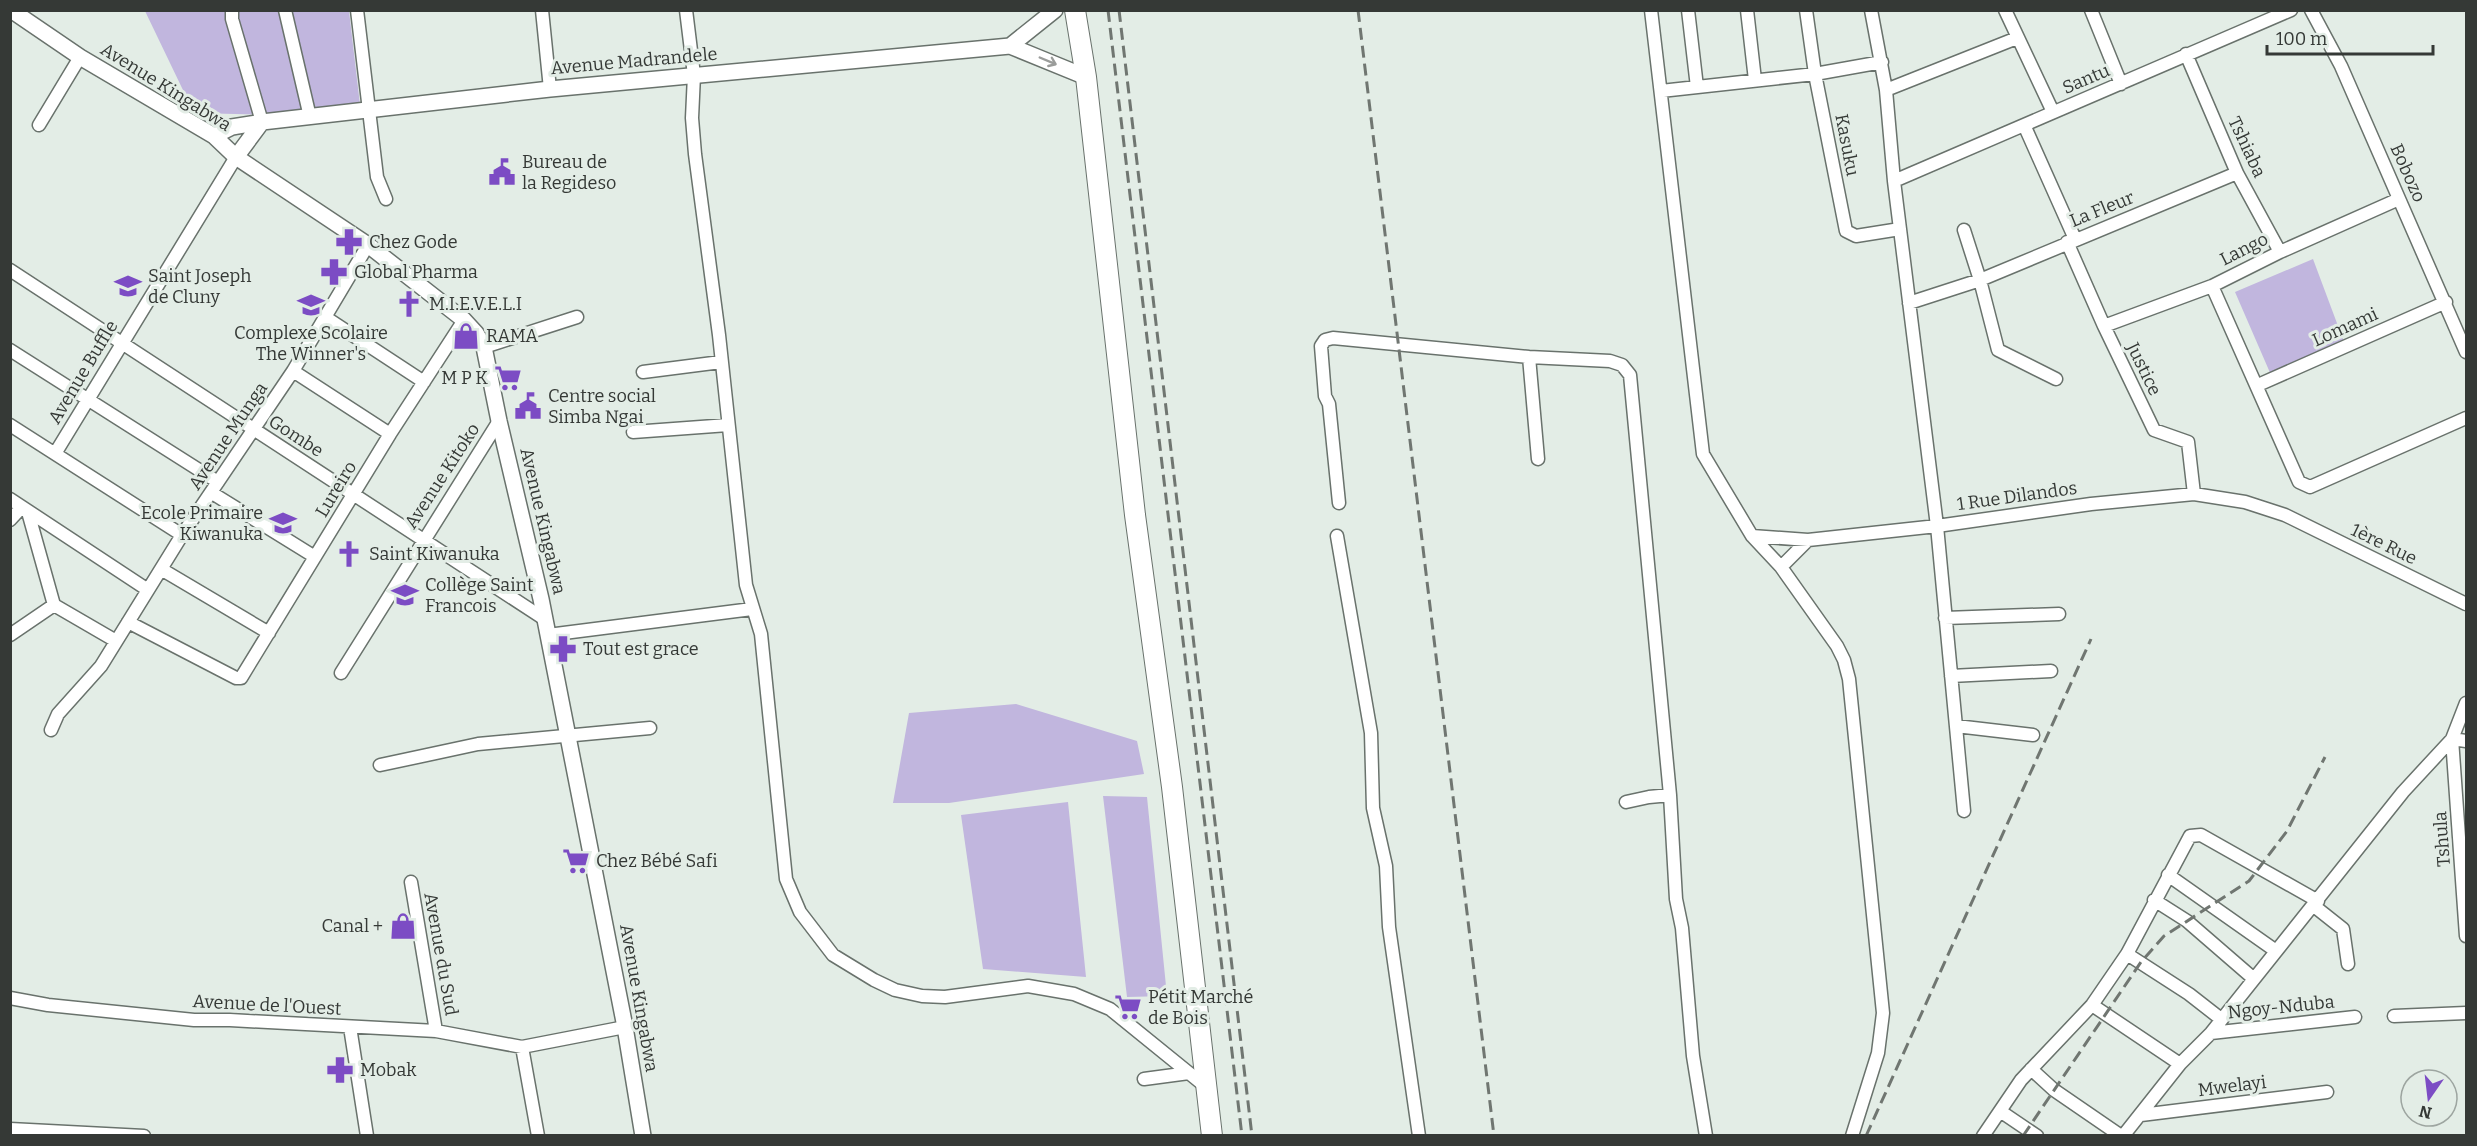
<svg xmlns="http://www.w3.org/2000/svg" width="2477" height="1146" viewBox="0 0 2477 1146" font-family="Bitter,serif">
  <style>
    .green { fill: #c1b6de }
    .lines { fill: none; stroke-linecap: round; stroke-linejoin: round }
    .minor-casing { stroke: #69726c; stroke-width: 15 }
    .tertiary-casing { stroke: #69726c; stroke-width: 18 }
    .primary-casing { stroke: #69726c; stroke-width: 22 }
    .minor { stroke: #fff; stroke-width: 12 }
    .tertiary { stroke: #fff; stroke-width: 15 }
    .primary { stroke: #fff; stroke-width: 20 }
    .rail { stroke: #707671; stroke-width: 3; stroke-dasharray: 12 6; stroke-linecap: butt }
    .oneway { stroke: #9a9c9a }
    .labels { text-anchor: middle; stroke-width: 6; stroke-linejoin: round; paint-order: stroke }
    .street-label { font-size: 18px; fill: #353936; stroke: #e3ede6 }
    .poi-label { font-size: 18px; fill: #353936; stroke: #e3ede6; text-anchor: start }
  </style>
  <rect width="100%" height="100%" fill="#e3ede6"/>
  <path class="green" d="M145,11h204l11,94 -84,10 -82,-2z
    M2313,259l31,83 -73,33 -36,-83z
    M1016,704l121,37 7,33 -195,29h-56l16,-90z
    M1103,796l44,1 20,199 -40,1z
    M1068,802l18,175 -103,-8 -22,-154z"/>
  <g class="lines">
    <defs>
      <path id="minor" d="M232,10v9l30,103
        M285,10l25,107
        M357,10l20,167 9,22
        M542,10l8,79
        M686,10l8,65 -2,43 3,36 24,181 27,250 15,49 25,245 14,33 33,43 41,25 21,10 27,6 23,1 83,-11 46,8 36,15 95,77
        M1651,10l52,444 49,82 29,31 56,79 7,14 5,19 34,334 -5,40 -26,83
        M1688,10l9,77
        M1747,10l8,70
        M1806,10l9,64 31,157 10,5 44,-7
        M1871,10l15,80 8,91 43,345 27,285
        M2005,10l48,102
        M2091,10l30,74
        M2311,10l30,56 125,286
        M2186,54l51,119 43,79
        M1886,90l131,-52
        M1661,91l154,-17 67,-12
        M39,125l41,-68
        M2025,127l50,112
        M1894,181l397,-171
        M1964,230l16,50 18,70 58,29
        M2067,242l37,84 50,104 34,12 6,52
        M10,270l536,350
        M2212,286l87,196 11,5 156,-69
        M1909,303l71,-23 257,-107
        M325,317l99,65
        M2104,326l108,-40 68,-34 119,-53
        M484,347l93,-30
        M10,350l208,132
        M1529,357l9,102
        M293,371l97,63
        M643,372l78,-10
        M2258,385l188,-83
        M10,425l172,110
        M633,432l95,-7
        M56,452l180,-295
        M212,493l103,64
        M10,499l138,91
        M1339,503l-10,-99 -4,-8 -4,-50 4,-6 8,-2 196,19 81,4 12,4 8,10 40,420
        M28,512l26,93 62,36
        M10,520l12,-13
        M1337,536l34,197 2,75 13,58 3,61 30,209
        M1752,536l56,4 129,-14 154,-22 103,-10 51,8 40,13 181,89
        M1781,567l27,-27
        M161,569l108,64
        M1945,618l114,-4
        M128,622l108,56h5l149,-244 74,-114
        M10,635l44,-30
        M548,635l204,-26
        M341,673l158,-252
        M1951,676l100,-5
        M1956,726l77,9
        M51,730l7,-16 43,-48 81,-131 111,-164 75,-126
        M2466,741l-14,-2 14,197
        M380,765l98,-21 172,-16
        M1626,802l23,-5 21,-2 6,104 6,29 11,128 13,80
        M2168,875l108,76
        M411,882l25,149
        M2154,900l33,21 67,58
        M2314,906l29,23 5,35
        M2127,954l62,40 32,25
        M10,998l38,7 146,15h36l206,11 86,16 103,-20
        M2092,1005l88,59
        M2394,1016l72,-3
        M350,1027l17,109
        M2211,1033l144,-16
        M522,1047l16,89
        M2031,1069l23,21 67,46
        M1144,1079l45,-6
        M2000,1111l37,25
        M2141,1115l186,-23
        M10,1129l134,7
        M1983,1136l38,-56 71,-75 35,-51 63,-118 11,-1 117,66
        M2123,1136l57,-72 31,-31 192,-241 49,-53 14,-36"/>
      <path id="tertiary" d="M11,10l69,47 134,79 22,21 132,88 96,75 12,13 8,14 15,74 42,178 84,428 18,109
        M1010,46l45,-36
        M214,136l18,-9 30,-5 288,-33 460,-43 76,31
        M236,157l26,-35"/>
      <path id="primary" d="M1075,10l11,67 49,438 37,272 40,349"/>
    </defs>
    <use href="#minor" class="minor-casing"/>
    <use href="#tertiary" class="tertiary-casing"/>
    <use href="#primary" class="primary-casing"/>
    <use href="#minor" class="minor"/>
    <use href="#tertiary" class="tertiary"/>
    <use href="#primary" class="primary"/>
    <path class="rail" d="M1108,10l134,1126
      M1119,10l133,1126
      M1358,10l136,1126
      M1866,1136l225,-497
      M2023,1136l118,-174 23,-26 85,-55 38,-50 38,-74"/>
  </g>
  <defs><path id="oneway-shaft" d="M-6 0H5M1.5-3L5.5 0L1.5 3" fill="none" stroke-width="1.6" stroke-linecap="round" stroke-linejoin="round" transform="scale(1.5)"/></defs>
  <use class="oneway" href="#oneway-shaft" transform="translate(1048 61) rotate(23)"/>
  <defs>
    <symbol id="civic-bare" viewBox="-9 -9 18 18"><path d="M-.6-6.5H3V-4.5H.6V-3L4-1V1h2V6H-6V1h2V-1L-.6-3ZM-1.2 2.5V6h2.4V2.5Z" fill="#7c4cc4" stroke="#e3ede6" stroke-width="2.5" paint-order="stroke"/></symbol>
    <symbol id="pharmacy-bare" viewBox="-9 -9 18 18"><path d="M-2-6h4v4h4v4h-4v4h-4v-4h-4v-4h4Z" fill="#7c4cc4" stroke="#e3ede6" stroke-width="2.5" paint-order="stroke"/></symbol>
    <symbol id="school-bare" viewBox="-9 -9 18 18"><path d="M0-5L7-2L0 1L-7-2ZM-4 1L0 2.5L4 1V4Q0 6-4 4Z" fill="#7c4cc4" stroke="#e3ede6" stroke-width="2.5" paint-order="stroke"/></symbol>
    <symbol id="church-bare" viewBox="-9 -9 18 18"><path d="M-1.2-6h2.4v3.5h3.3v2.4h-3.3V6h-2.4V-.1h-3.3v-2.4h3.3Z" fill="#7c4cc4" stroke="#e3ede6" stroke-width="2.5" paint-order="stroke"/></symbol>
    <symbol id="shop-bare" viewBox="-9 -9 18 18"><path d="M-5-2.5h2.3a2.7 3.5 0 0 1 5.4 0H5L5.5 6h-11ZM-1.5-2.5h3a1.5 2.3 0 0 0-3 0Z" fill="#7c4cc4" stroke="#e3ede6" stroke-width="2.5" paint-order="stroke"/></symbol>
    <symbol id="supermarket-bare" viewBox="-9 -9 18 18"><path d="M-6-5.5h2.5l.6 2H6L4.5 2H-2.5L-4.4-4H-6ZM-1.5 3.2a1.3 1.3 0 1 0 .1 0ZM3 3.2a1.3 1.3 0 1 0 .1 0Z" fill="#7c4cc4" stroke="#e3ede6" stroke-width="2.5" paint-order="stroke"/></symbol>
  </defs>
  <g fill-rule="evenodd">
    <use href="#civic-bare" x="483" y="153" width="38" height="38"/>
    <use href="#pharmacy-bare" x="330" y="223" width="38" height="38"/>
    <use href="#pharmacy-bare" x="315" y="253" width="38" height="38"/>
    <use href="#school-bare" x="109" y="267" width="38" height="38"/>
    <use href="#church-bare" x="390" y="285" width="38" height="38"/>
    <use href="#school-bare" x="292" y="286" width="38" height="38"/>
    <use href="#shop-bare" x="447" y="317" width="38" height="38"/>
    <use href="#supermarket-bare" x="489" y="359" width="38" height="38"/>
    <use href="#civic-bare" x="509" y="387" width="38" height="38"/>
    <use href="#school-bare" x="264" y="504" width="38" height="38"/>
    <use href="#church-bare" x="330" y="535" width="38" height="38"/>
    <use href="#school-bare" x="386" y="576" width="38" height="38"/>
    <use href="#pharmacy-bare" x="544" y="630" width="38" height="38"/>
    <use href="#supermarket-bare" x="557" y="842" width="38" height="38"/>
    <use href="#shop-bare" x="384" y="907" width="38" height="38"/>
    <use href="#supermarket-bare" x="1109" y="988" width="38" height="38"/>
    <use href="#pharmacy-bare" x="321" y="1051" width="38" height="38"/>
  </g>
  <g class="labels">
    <g class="street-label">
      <text transform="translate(634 61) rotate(-5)" y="6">Avenue Madrandele</text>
      <text transform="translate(2086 79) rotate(-23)" y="6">Santu</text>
      <text transform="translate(166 87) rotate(32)" y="6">Avenue Kingabwa</text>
      <text transform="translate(1847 145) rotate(79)" y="6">Kasuku</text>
      <text transform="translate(2247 147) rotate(65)" y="6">Tshiaba</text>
      <text transform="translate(2408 173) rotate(66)" y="6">Bobozo</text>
      <text transform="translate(2102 209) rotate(-22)" y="6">La Fleur</text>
      <text transform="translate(2244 249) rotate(-27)" y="6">Lango</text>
      <text transform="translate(2345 327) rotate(-24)" y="6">Lomami</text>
      <text transform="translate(2144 369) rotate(64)" y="6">Justice</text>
      <text transform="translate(83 372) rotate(-59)" y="6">Avenue Buffle</text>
      <text transform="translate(228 436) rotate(-56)" y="6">Avenue Munga</text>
      <text transform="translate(296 436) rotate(33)" y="6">Gombe</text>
      <text transform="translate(442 476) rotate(-57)" y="6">Avenue Kitoko</text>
      <text transform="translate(336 489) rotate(-59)" y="6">Lureiro</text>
      <text transform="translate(2017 496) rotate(-8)" y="6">1 Rue Dilandos</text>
      <text transform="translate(543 521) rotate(77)" y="6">Avenue Kingabwa</text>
      <text transform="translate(2384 544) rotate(26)" y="6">1ère Rue</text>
      <text transform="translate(2442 839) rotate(-94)" y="6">Tshula</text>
      <text transform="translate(441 954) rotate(80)" y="6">Avenue du Sud</text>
      <text transform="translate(639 998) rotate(80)" y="6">Avenue Kingabwa</text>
      <text transform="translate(267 1005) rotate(3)" y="6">Avenue de l'Ouest</text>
      <text transform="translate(2281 1007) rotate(-6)" y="6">Ngoy-Nduba</text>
      <text transform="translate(2232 1086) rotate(-7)" y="6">Mwelayi</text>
    </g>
    <g class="poi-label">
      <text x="522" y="168">Bureau de<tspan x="522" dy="21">la Regideso</tspan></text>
      <text x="369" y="248">Chez Gode</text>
      <text x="354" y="278">Global Pharma</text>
      <text x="148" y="282">Saint Joseph<tspan x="148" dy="21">de Cluny</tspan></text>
      <text x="429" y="310">M.I.E.V.E.L.I</text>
      <text x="311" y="339" text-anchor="middle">Complexe Scolaire<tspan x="311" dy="21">The Winner's</tspan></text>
      <text x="486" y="342">RAMA</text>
      <text x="488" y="384" text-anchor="end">M P K</text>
      <text x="548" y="402">Centre social<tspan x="548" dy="21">Simba Ngai</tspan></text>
      <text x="263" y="519" text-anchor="end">Ecole Primaire<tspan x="263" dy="21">Kiwanuka</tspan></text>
      <text x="369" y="560">Saint Kiwanuka</text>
      <text x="425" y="591">Collège Saint<tspan x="425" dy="21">Francois</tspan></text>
      <text x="583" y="655">Tout est grace</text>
      <text x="596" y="867">Chez Bébé Safi</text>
      <text x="383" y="932" text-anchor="end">Canal +</text>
      <text x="1148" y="1003">Pétit Marché<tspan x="1148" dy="21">de Bois</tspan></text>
      <text x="360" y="1076">Mobak</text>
    </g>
  </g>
  <rect width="2477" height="1146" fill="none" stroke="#353936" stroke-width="24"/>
  <g transform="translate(2429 1098) rotate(194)"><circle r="28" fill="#e3ede6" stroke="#9da5a0" stroke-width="1.5"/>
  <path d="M0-4.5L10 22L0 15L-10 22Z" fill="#7c4cc4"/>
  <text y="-9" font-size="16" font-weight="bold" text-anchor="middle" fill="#353936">N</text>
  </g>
  <path d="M2267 45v9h166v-9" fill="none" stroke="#353936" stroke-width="3"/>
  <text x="2276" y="45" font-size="18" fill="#353936" stroke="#e3ede6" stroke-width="4.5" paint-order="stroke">100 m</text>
</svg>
